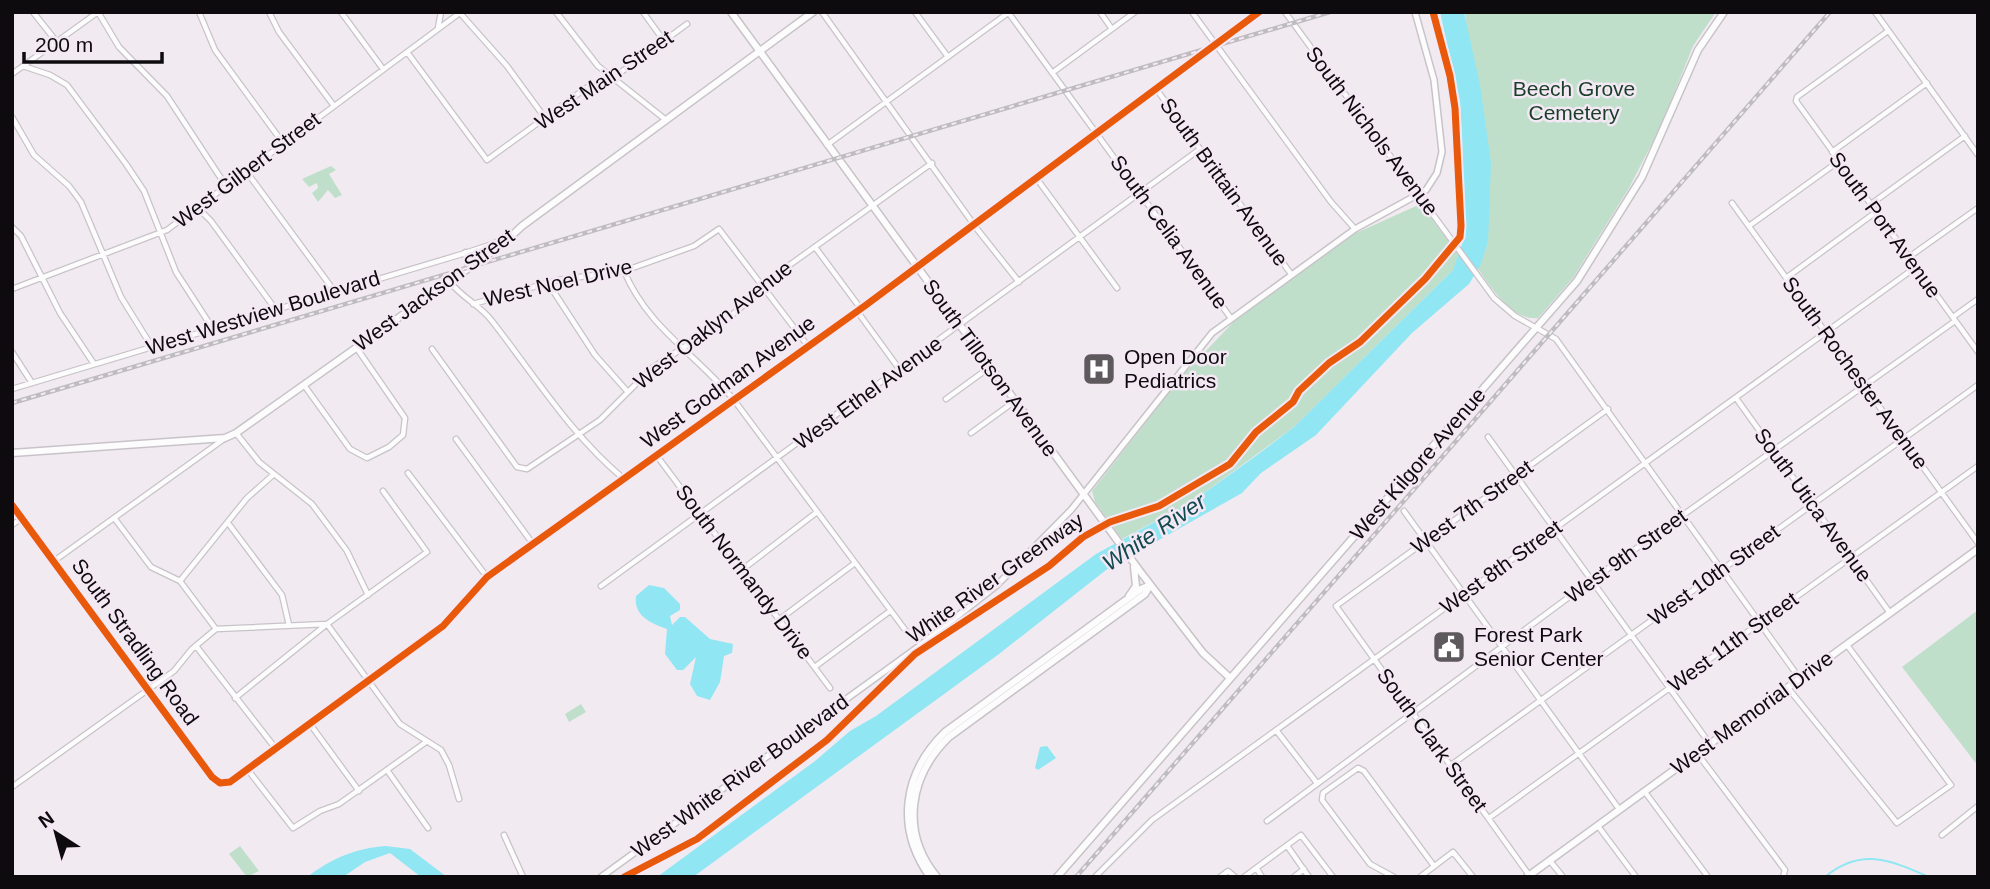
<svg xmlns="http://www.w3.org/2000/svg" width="1990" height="889" viewBox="0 0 1990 889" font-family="Helvetica,sans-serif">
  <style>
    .green { fill: #bfdfcb }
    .water { fill: #90e6f3 }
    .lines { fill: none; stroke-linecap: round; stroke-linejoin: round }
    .stream { stroke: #90e6f3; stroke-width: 2 }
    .minor-casing { stroke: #c8c3c8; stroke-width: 7 }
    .tertiary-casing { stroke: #c8c3c8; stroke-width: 8 }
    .secondary-casing { stroke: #c8c3c8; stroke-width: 9 }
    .minor { stroke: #fdfcfd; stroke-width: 4.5 }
    .tertiary { stroke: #fdfcfd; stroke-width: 5 }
    .secondary { stroke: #fdfcfd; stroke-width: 6 }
    .rail-casing { stroke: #bebcbe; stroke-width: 4.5 }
    .rail { stroke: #f4e8f4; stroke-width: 2; stroke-dasharray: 5; stroke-linecap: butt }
    .cycleway-casing { stroke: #f4e8f4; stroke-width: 11 }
    .cycleway { stroke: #e8590c; stroke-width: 7 }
    .labels { text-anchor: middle; stroke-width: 5; stroke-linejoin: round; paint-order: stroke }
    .street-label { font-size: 21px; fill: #0e0b0e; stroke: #f4e8f4 }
    .park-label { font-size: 21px; fill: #1a3f29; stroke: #f4e8f4 }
    .poi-label { font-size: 21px; fill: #0e0b0e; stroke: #f4e8f4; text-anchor: start }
    .water-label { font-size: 23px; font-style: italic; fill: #104a50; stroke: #f4e8f4 }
  </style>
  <rect width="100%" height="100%" fill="#f1ebf1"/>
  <path class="green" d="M1465,12h251l-23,34 -32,80 -32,62 -56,90 -35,40c-25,4 -48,-32 -60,-49l10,-27z
    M331,166l5,4 -7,4 13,21 -7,3 -7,-8 -10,12 -6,-9 6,-5 -1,-5 -8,4 -7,-8z
    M1416,206l11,6 33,45 -7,13 -159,157 -101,74 -71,38 -27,-37 -3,-11 90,-115 58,-61 114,-81z
    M1978,610v156l-76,-99z
    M581,704l5,8 -17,10 -4,-8z
    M240,846l19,25 -12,6 -18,-23z"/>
  <path class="water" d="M1440,12h24l16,73 11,78 -3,79 -8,24 -11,18 -57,49 -96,102 -55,38 -19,20 -136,77 -107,84 -306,223h-36l158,-116 35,-30 26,-15 220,-162 97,-53 64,-46 37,-28 159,-157 11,-31 -2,-104 -2,-34z
    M649,585l15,3 16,16v6l-10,6 2,9 8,-8h5l25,22 23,5 -1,9 -8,3 -4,26 -10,18 -13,-4 -7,-12 6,-27 -13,13h-6l-12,-16 2,-25c-15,-5 -34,-13 -31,-33z
    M1047,746l9,12 -18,12 -3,-2 5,-21z
    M386,846l24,3 37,28h-26l-31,-24 -25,9 -22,15h-36c24,-18 48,-29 79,-31z"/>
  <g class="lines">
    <path class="stream" d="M1825,877c36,-30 65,-17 104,0"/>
    <defs>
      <path id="minor" d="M33,12l23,29
        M98,12l21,35 48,49 59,90
        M199,12l16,38 68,93
        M269,12l10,20 55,74
        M341,12l42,57
        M556,12l42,54 68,54
        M643,12l21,29
        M822,12l155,217 42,53
        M915,12l33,45
        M1008,12l222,305
        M1100,12l12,17
        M1192,12l139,190 24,27
        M1285,12l209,286 21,18 41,23 244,340
        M1875,12l103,143
        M460,13l47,53 38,52
        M438,28l3,-16
        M1888,31l-91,66 -1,4 182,251
        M407,52l80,108 99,-72 31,-13 70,-51
        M23,66l27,9 17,10 59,79 18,27 32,81 37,57
        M1052,73l83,-61
        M12,74l86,-62
        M1157,90l134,184
        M12,117l22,38 35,31 12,16 40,95 31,50
        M827,145l181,-132
        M1832,152l95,-69
        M246,171l89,121
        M1037,179l80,109
        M1732,203l246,340
        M1871,204l94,-68
        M198,208l13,13 65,89
        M1749,226l90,-65
        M12,227l9,9 39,77 34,51
        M815,247l46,62
        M1909,257l69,-49
        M624,271c24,57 72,83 110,129l172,231
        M1786,278l90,-66
        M449,281c13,17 31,24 43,40 43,55 78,113 132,158
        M548,283l47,72 32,36
        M12,289l155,-59 294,-218
        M473,304l85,-24 66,-9 70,-25 25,-17 89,117
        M857,311l43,59
        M1953,317l25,-18
        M432,349l85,118 10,2 73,-49 52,-52 74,-48 65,-56 141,-101
        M12,352l20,31
        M304,385l46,64 17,9 22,-11 14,-12 2,-17 -49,-71
        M12,389l450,-135 31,-10 18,-10
        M1736,398l154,215
        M946,399l44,-32
        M236,433l23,29 53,42 35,47 21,44
        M971,433l44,-32
        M1488,437l222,307
        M456,439l77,105
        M657,456l173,232
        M408,473l79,104
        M12,505l200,272 8,6 10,-1 213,-156 44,-49 379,-272 393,-293
        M1404,511l215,298
        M115,519l36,48 29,14 36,48
        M228,523l54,72 7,30
        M12,525l10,-7
        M54,561l170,-122
        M743,569l74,-57
        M180,581l67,-83 26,-23
        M601,586l599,-437
        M780,619l75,-56
        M196,646l80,103
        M816,666l74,-55
        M1788,688l109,135 54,-38 -104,-140
        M235,698l92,-74 73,100 41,26 8,15 10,34
        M310,724l49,67
        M1276,730l41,53
        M1697,753l88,117 -2,7
        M1451,765l527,-380
        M248,770l45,58 27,-17 19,-7 87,-62
        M387,770l41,58
        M12,787l162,-116 18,-22 24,-20 111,-5 100,-72 -44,-61
        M1645,792l63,85
        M1489,818l489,-352
        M1267,821l325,-241 363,-259
        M1598,826l38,51
        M504,835l19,42
        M1942,835l36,-29
        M1288,847l21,30
        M1550,861l13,16
        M1257,869l5,8
        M1529,875l-193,-269 272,-197
        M1095,877l57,-57 764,-553
        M1220,877l8,-6 7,6
        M1244,877l57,-42 32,42
        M1294,877l10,-8
        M1394,877l-24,-13 -48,-64 1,-7 35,-25 6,3 70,95
        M1420,877l33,-25 20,25"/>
      <path id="tertiary" d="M601,877l317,-230 79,-62 74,-75 141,-177 143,-104 71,-39 11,-17 5,-21 -8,-72 -19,-68"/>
      <path id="secondary" d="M731,12l408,558 64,83 27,25
        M466,253l3,13
        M12,453l213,-15 11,-5 268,-190 18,-17 291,-214
        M1129,596l7,-10 -2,-19
        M930,877c-35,-49 -27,-104 15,-145l196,-143 9,-4
        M937,877c-37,-45 -28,-101 12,-140l196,-143 4,-7
        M1057,877l520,-596 65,-104 56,-127 26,-38
        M1527,877l451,-328"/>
    </defs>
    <use href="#minor" class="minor-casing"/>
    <use href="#tertiary" class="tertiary-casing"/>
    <use href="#secondary" class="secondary-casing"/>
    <use href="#minor" class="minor"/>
    <use href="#tertiary" class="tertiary"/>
    <use href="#secondary" class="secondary"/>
    <defs>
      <path id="rail" d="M12,403l1318,-391
        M1076,877l754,-865"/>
    </defs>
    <use href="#rail" class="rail-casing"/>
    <use href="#rail" class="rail"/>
    <defs>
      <path id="cycleway" d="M12,505l200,272 8,6 10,-1 213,-156 44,-49 379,-272 393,-293
        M624,877l73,-38 130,-99 88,-86 134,-88 34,-29 27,-15 49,-16 71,-42 26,-32 37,-30 6,-11 30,-28 31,-21 65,-63 35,-42 1,-11 -6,-118 -5,-32 -17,-64"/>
    </defs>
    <use href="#cycleway" class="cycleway-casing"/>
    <use href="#cycleway" class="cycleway"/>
  </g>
  <defs>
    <symbol id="hospital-square" viewBox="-11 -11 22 22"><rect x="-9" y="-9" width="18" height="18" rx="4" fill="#5d595d" stroke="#f4e8f4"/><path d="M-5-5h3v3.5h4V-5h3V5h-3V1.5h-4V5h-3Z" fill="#fff"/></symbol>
    <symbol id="civic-square" viewBox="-11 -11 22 22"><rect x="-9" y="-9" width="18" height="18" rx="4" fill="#5d595d" stroke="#f4e8f4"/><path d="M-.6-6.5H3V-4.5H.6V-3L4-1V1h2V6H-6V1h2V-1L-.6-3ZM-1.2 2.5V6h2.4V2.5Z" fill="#fff"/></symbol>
  </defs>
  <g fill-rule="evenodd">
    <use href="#hospital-square" x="1080" y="350" width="38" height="38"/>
    <use href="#civic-square" x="1430" y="628" width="38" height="38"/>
  </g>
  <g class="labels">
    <g class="street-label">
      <text transform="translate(604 80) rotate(-34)" y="7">West Main Street</text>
      <text transform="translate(1372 131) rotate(53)" y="7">South Nichols Avenue</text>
      <text transform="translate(247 170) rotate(-37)" y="7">West Gilbert Street</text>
      <text transform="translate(1224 182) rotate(54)" y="7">South Brittain Avenue</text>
      <text transform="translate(1885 225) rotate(54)" y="7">South Port Avenue</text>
      <text transform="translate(1169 232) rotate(54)" y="7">South Celia Avenue</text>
      <text transform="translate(558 283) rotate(-13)" y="7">West Noel Drive</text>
      <text transform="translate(434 290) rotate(-36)" y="7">West Jackson Street</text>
      <text transform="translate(263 313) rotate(-17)" y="7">West Westview Boulevard</text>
      <text transform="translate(713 325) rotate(-38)" y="7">West Oaklyn Avenue</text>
      <text transform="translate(990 368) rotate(54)" y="7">South Tillotson Avenue</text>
      <text transform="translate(1855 373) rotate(54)" y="7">South Rochester Avenue</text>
      <text transform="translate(728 382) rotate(-36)" y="7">West Godman Avenue</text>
      <text transform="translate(868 393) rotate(-36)" y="7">West Ethel Avenue</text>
      <text transform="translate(1418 464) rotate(-49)" y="7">West Kilgore Avenue</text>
      <text transform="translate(1813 505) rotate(54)" y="7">South Utica Avenue</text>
      <text transform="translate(1472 507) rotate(-36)" y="7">West 7th Street</text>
      <text transform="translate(1626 556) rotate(-36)" y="7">West 9th Street</text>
      <text transform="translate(1501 567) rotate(-36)" y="7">West 8th Street</text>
      <text transform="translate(744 572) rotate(53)" y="7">South Normandy Drive</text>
      <text transform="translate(1714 575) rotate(-36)" y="7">West 10th Street</text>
      <text transform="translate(995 578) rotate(-35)" y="7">White River Greenway</text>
      <text transform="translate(135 642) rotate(54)" y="7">South Stradling Road</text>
      <text transform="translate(1733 642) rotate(-36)" y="7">West 11th Street</text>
      <text transform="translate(1752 713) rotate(-36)" y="7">West Memorial Drive</text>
      <text transform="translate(1432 740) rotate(54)" y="7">South Clark Street</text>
      <text transform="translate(740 776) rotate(-36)" y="7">West White River Boulevard</text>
    </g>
    <g class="park-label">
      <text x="1574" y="96">Beech Grove<tspan x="1574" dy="24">Cemetery</tspan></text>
    </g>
    <g class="poi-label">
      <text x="1124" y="364">Open Door<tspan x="1124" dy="24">Pediatrics</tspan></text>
      <text x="1474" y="642">Forest Park<tspan x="1474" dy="24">Senior Center</tspan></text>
    </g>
    <g class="water-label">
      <text transform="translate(1154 532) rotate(-34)" y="8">White River</text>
    </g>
  </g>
  <rect width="1990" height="889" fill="none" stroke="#0e0b0e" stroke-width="28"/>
  <g transform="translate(56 833) rotate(324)" stroke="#f4e8f4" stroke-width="5" paint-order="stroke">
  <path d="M0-5L12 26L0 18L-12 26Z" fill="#0e0b0e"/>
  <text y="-10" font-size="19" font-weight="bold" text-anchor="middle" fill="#0e0b0e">N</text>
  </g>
  <path d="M24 52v10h138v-10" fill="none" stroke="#0e0b0e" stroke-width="3.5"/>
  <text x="35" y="52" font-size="21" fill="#0e0b0e" stroke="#f4e8f4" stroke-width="5" paint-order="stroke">200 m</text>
</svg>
